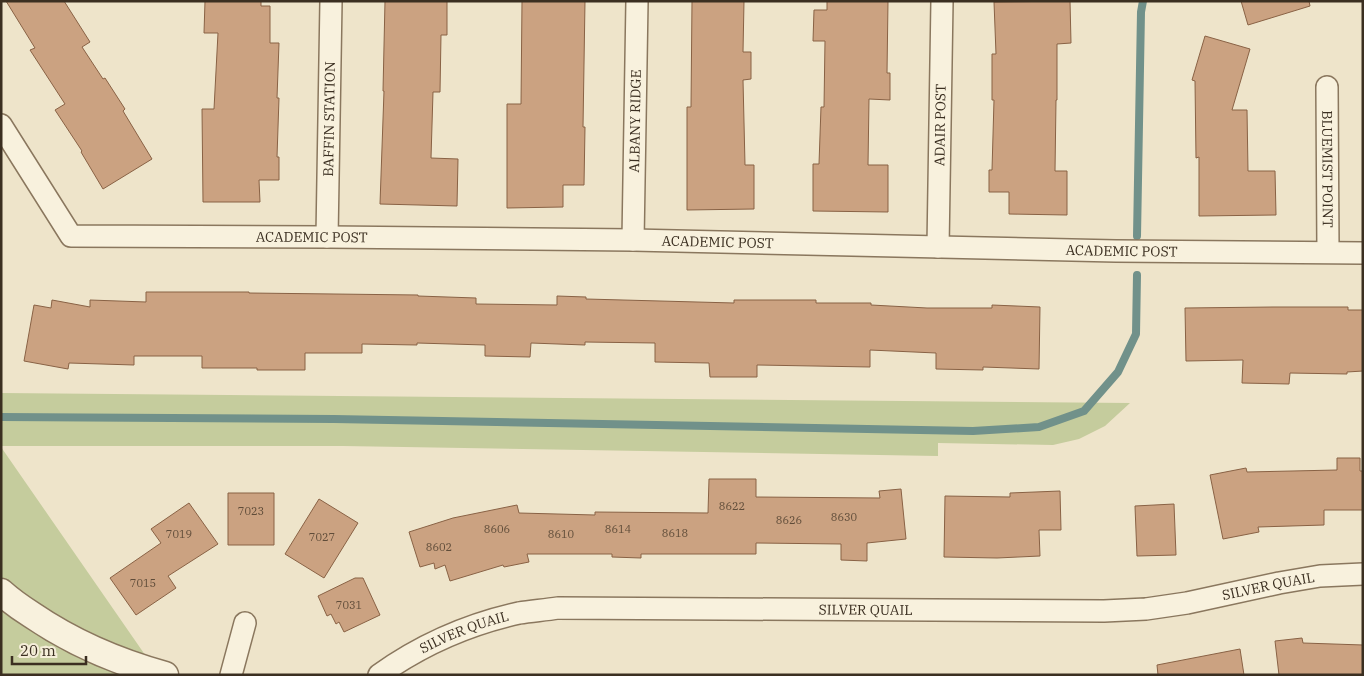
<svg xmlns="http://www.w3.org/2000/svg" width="1364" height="676" viewBox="0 0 1364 676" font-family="'IBM Plex Serif',serif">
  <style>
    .green { fill: #c5cc9d }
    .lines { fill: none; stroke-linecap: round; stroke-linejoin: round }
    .stream { stroke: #71918a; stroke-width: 8 }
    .building { fill: #cba281; stroke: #896245 }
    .minor-casing { stroke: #8a775e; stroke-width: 24 }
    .tertiary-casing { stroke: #8a775e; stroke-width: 29 }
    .minor { stroke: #f8f1dd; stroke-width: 21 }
    .tertiary { stroke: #f8f1dd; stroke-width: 26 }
    .labels { text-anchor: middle; stroke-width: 4; stroke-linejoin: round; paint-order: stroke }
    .number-label { font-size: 11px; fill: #5f4c39 }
    .street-label { font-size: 14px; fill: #3b2f21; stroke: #f5eed9 }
  </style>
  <rect width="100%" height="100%" fill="#eee4ca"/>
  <path class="green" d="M1,393l1129,10 -25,23 -26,13 -26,6 -115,-2v13l-595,-10h-342z
    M1,447l158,228h-158z"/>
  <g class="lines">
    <path class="stream" d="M1137,236l4,-224 2,-11
      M1,417l333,2 639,12 66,-4 45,-16 34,-39 18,-38 1,-59"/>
  </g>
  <path class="building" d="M6,1h58l26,41 -8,5 21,32 2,-1 20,31 -2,2 29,48 -49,30 -22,-37 1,-1 -27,-41 10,-6 -35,-54 5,-2z
    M205,1h56v5h9v37h9l-2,55h2l-2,59h2v23h-20l1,22h-57l-1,-93h12l4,-76h-14z
    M385,1h62v34h-6l-1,57h-7l-2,66 27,1 -1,47 -77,-2 4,-113h-1z
    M522,1h63l-2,126h2l-1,58h-21v22l-56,1v-104h14z
    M692,1h52l-1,51h8v27l-8,1 2,85h9v44l-67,1v-103h4z
    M827,1h61l-1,72h3v27l-21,-1 -1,66h20v47l-75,-1v-47h6l2,-57h3l1,-66h-12l1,-31h13z
    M1070,1l1,42 -14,1v56h-1l-1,71h12v44l-58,-1v-22h-20v-22h3l2,-70h-2v-46h4l-2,-52z
    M1241,1h68l1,5 -62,19z
    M1205,36l45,13 -18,61h15l1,61h27l1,44 -77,1v-59l-3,1 -1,-77 -3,-1z
    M146,292h103v1l169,2v1l58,2v6l81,1v-9l29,1v2l148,4v-3h82v3h55v2l56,3h65v-3l48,2 -1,62 -56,-2v3l-47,-1v-16l-66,-3v17l-113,-2v12h-47l-1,-14 -54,-1v-19l-70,-1v3l-54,-2 -1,14 -45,-1v-11l-68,-2v2l-55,-1v9h-57v17h-48v-2h-55v-12h-68v9l-65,-2 -1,6 -44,-8 10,-56 17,3 1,-8 38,7v-7l56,2z
    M1273,307h75v3h15v61l-16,1v2l-57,-1 -1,11 -47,-1 1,-23 -57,1 -1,-53z
    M1337,458h23v13h3v39h-39v15l-66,2 1,5 -36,7 -13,-64 36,-7 1,4 90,-2z
    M709,479h47v18l124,1 -1,-7 22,-2 5,50 -39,4v18l-26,-1v-16l-85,-1v11h-115v4l-29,-1v-3h-85l2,8 -25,5 -1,-2 -53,16 -5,-16 -10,4 -1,-6 -14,4 -11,-35 44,-14 64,-13 2,8 76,2v-3l113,1z
    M1060,491l1,39h-22l1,26 -43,2 -53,-1 1,-61 65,1v-4z
    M228,493h46v52h-46z
    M319,499l39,24 -34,55 -39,-24z
    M189,503l29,41 -50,32 8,12 -40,27 -26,-37 51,-35 -10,-14z
    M1174,504l2,51 -39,1 -2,-50z
    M355,578h8l17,37 -36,17 -5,-10 -3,2 -5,-10 -4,2 -9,-20z
    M1302,638l1,5 60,2v30h-84l-4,-34z
    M1240,649l4,26h-86l-1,-10z"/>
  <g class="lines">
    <defs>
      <g id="minor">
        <path id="s1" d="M1327,87l1,165"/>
        <path id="s2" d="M1,125l70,111 256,1 306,3 483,11 247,2"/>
        <path id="s3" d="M327,237l4,-236"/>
        <path id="s4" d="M633,240l4,-239"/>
        <path id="s5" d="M938,247l4,-246"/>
        <path d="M231,675l14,-52"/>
        <path id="s6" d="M379,675c42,-30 90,-51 140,-62 13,-2 26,-3 39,-5l546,3 42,-2 41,-6 92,-20 41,-7 43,-2"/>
      </g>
      <path id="tertiary" d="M1,592c10,9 20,16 31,23 41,28 86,47 133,60"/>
    </defs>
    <use href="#minor" class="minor-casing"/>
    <use href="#tertiary" class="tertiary-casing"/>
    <use href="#minor" class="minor"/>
    <use href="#tertiary" class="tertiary"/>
  </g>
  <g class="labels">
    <g class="number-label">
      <text x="732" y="510">8622</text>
      <text x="251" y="515">7023</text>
      <text x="844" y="521">8630</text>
      <text x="789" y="524">8626</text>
      <text x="497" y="533">8606</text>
      <text x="618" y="533">8614</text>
      <text x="675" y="537">8618</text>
      <text x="179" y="538">7019</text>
      <text x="561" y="538">8610</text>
      <text x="322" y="541">7027</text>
      <text x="439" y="551">8602</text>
      <text x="143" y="587">7015</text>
      <text x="349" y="609">7031</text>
    </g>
    <g class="street-label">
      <text dy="5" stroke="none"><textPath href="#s3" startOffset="118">BAFFIN STATION</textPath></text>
      <text dy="5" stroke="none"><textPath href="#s4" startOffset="119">ALBANY RIDGE</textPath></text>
      <text dy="5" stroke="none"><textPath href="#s5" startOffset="122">ADAIR POST</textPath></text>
      <text dy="5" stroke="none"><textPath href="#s1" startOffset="82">BLUEMIST POINT</textPath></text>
      <text dy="5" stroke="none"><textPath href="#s2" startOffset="372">ACADEMIC POST</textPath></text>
      <text dy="5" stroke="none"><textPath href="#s2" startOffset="778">ACADEMIC POST</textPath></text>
      <text dy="5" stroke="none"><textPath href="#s2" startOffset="1182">ACADEMIC POST</textPath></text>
      <text dy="5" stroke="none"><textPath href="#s6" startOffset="906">SILVER QUAIL</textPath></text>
      <text dy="5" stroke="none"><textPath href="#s6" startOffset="501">SILVER QUAIL</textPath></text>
      <text dy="5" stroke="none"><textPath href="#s6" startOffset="96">SILVER QUAIL</textPath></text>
    </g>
  </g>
  <rect width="1364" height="676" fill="none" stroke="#3b2f21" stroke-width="5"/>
  <path d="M12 656v8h74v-8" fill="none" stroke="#3b2f21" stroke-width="2.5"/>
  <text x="20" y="656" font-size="15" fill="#3b2f21" stroke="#f5eed9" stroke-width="4" paint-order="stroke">20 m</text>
</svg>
